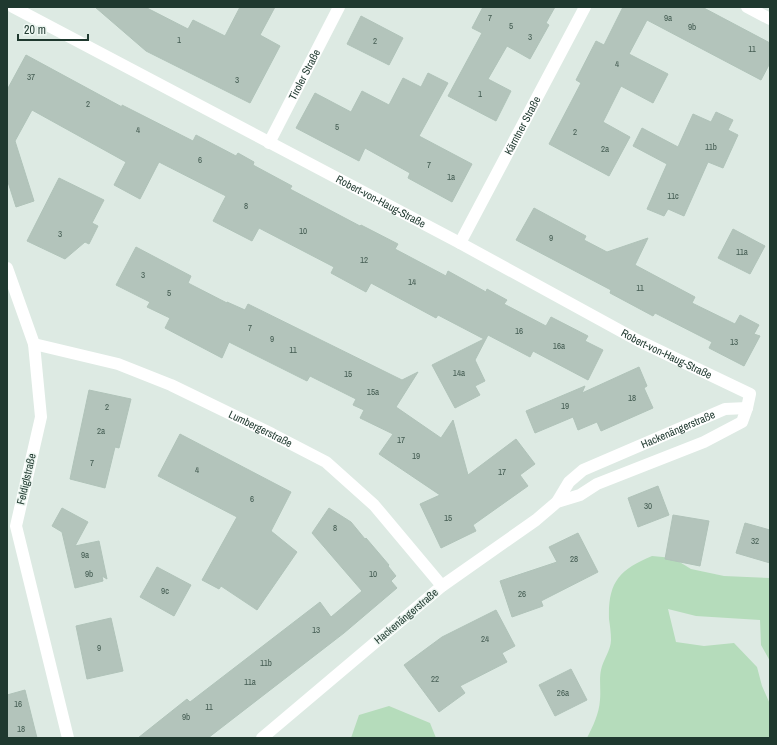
<svg xmlns="http://www.w3.org/2000/svg" width="777" height="745" viewBox="0 0 777 745" font-family="'Archivo Narrow',sans-serif">
  <style>
    .green { fill: #b5dcbb }
    .building { fill: #b3c4bb; stroke: #b0c3b9 }
    .lines { fill: none; stroke-linecap: round; stroke-linejoin: round }
    .minor { stroke: #fff; stroke-width: 12 }
    .labels { text-anchor: middle; stroke-width: 3; stroke-linejoin: round; paint-order: stroke }
    .number-label { font-size: 9px; fill: #445c52 }
    .street-label { font-size: 11px; fill: #1f392f; stroke: #edf6f1 }
  </style>
  <rect width="100%" height="100%" fill="#ddeae3"/>
  <path class="green" d="M652,556l21,2 18,11 33,7 46,2v83l-9,-16 -1,-25 -64,-4 -28,-7 8,33 28,4 30,-3 23,24 5,19 8,18v34h-183c6,-12 12,-24 13,-38 1,-10 -1,-21 1,-30 2,-10 10,-20 10,-30 0,-7 -1,-14 -2,-21 -1,-37 10,-49 43,-63z
    M389,706l41,17 6,15h-85l8,-23z"/>
  <path class="building" d="M95,7h50l43,22 5,-9 32,16 15,-29h35l-15,28 20,11 -30,57 -104,-52z
    M483,7h72l-9,16 3,2 -19,34 -23,-13 -19,33 23,12 -15,30 -48,-25 34,-63 -10,-5z
    M623,7h79l68,36v20l-9,17 -114,-60 -18,34 39,20 -15,29 -32,-17 -18,36 27,15 -21,39 -60,-32 32,-61 -5,-3 20,-39 8,4z
    M361,16l42,22 -14,27 -42,-21z
    M26,55l96,52v-2l71,36 3,-6 40,21 2,-3 16,9 -1,3 39,21 -2,3 70,37 1,-1 37,19 -3,5 51,27 2,-5 38,21 1,-3 20,11 -3,4 42,22 5,-9 37,19 -3,5 18,9 -15,30 -55,-29 -3,6 -42,-22 -13,25 10,21 -10,5 5,9 -25,13 -23,-43 52,-26 -46,-24 -2,3 -65,-35 -5,9 -35,-19 3,-6 -75,-39 -7,13 -39,-20 13,-25 -67,-34 -19,37 -26,-14 12,-23 -94,-52 -17,31 19,60 -18,6 -9,-28v-89z
    M428,73l20,10 -29,53 53,28 -20,38 -44,-24 2,-5 -45,-25 -6,13 -63,-33 19,-35 36,19 11,-21 27,14 14,-27 18,9z
    M716,112l17,8 -5,10 10,5 -15,33 -15,-6 -24,54 -16,-7 -4,7 -17,-7 20,-45 -34,-18 9,-18 36,19 15,-33 18,8z
    M59,178l45,22 -12,23 6,3 -9,18 -4,-2 -20,17 -38,-18z
    M534,208l52,28 -2,4 23,12 41,-14 -13,27 60,32 -3,6 43,21 5,-9 19,10 -5,9 6,2 -16,30 -35,-18 3,-6 -57,-29 -2,3 -43,-23 1,-3 -95,-50z
    M733,229l32,17 -15,28 -32,-16z
    M136,247l55,29 -3,7 39,20v-1l18,8 3,-6 154,76 16,-8 -22,35 45,31 12,-18 15,55 48,-36 19,25 -15,11 8,11 -55,39 3,6 -35,17 -21,-44 20,-9 -61,-41 14,-20 -33,-16 4,-8 -11,-5 3,-6 -46,-23 -3,5 -78,-39 -7,16 -57,-30 5,-10 -23,-11 3,-5 -34,-17z
    M639,367l8,19 -3,2 9,20 -52,23 -4,-9 -19,8 -5,-13 -38,16 -9,-22 59,-25 -3,7z
    M89,390l42,9 -12,49 -4,-1 -10,41 -35,-9z
    M180,434l111,58 -20,39 26,21 -40,58 -36,-24 -2,3 -17,-9 35,-63 -79,-41z
    M658,486l11,29 -31,12 -10,-29z
    M62,508l26,14 -13,24 24,-5 8,38 -5,-3 1,5 -28,7 -13,-56 -10,-6z
    M329,508l22,14 14,17 1,-1 23,27 -1,1 8,10 -5,5 6,7 -53,45 -136,105h-70l49,-39 3,3 130,-100 11,15 31,-26 -50,-58z
    M673,515l36,6 -9,45 -35,-7z
    M745,523l25,7v33l-34,-10z
    M578,533l20,39 -57,29 2,5 -31,11 -12,-36 57,-19 -8,-15z
    M157,567l34,18 -17,31 -34,-19z
    M496,610l19,36 -13,7 5,9 -47,24 5,7 -26,19 -35,-47 38,-28z
    M111,618l12,53 -36,8 -11,-53z
    M571,669l16,31 -32,16 -16,-31z
    M25,690l12,48h-30v-43z"/>
  <g class="lines">
    <g class="minor">
      <path id="s1" d="M13,7l447,236 179,98 111,53 -3,14 -5,14 -38,20 -107,42 -17,11 -23,7 -21,18 -94,66 -180,152"/>
      <path d="M747,7l23,12"/>
      <path id="s2" d="M269,143l70,-136"/>
      <path id="s3" d="M460,243l125,-236"/>
      <path d="M7,268l27,76 7,73 -25,109 52,212"/>
      <path id="s4" d="M34,344l84,20 53,21 101,49 54,28 48,43 68,81"/>
      <path id="s5" d="M557,502l12,-20 14,-12 142,-61 22,-1"/>
    </g>
  </g>
  <g class="labels">
    <g class="number-label">
      <text x="490" y="21">7</text>
      <text x="668" y="21">9a</text>
      <text x="511" y="29">5</text>
      <text x="692" y="30">9b</text>
      <text x="530" y="40">3</text>
      <text x="179" y="43">1</text>
      <text x="375" y="44">2</text>
      <text x="752" y="52">11</text>
      <text x="617" y="67">4</text>
      <text x="31" y="80">37</text>
      <text x="237" y="83">3</text>
      <text x="480" y="97">1</text>
      <text x="88" y="107">2</text>
      <text x="337" y="130">5</text>
      <text x="138" y="133">4</text>
      <text x="575" y="135">2</text>
      <text x="711" y="150">11b</text>
      <text x="605" y="152">2a</text>
      <text x="200" y="163">6</text>
      <text x="429" y="168">7</text>
      <text x="451" y="180">1a</text>
      <text x="673" y="199">11c</text>
      <text x="246" y="209">8</text>
      <text x="303" y="234">10</text>
      <text x="60" y="237">3</text>
      <text x="551" y="241">9</text>
      <text x="742" y="255">11a</text>
      <text x="364" y="263">12</text>
      <text x="143" y="278">3</text>
      <text x="412" y="285">14</text>
      <text x="640" y="291">11</text>
      <text x="169" y="296">5</text>
      <text x="250" y="331">7</text>
      <text x="519" y="334">16</text>
      <text x="272" y="342">9</text>
      <text x="734" y="345">13</text>
      <text x="559" y="349">16a</text>
      <text x="293" y="353">11</text>
      <text x="459" y="376">14a</text>
      <text x="348" y="377">15</text>
      <text x="373" y="395">15a</text>
      <text x="632" y="401">18</text>
      <text x="565" y="409">19</text>
      <text x="107" y="410">2</text>
      <text x="101" y="434">2a</text>
      <text x="401" y="443">17</text>
      <text x="416" y="459">19</text>
      <text x="92" y="466">7</text>
      <text x="197" y="473">4</text>
      <text x="502" y="475">17</text>
      <text x="252" y="502">6</text>
      <text x="648" y="509">30</text>
      <text x="448" y="521">15</text>
      <text x="335" y="531">8</text>
      <text x="755" y="544">32</text>
      <text x="85" y="558">9a</text>
      <text x="574" y="562">28</text>
      <text x="89" y="577">9b</text>
      <text x="373" y="577">10</text>
      <text x="165" y="594">9c</text>
      <text x="522" y="597">26</text>
      <text x="316" y="633">13</text>
      <text x="485" y="642">24</text>
      <text x="99" y="651">9</text>
      <text x="266" y="666">11b</text>
      <text x="435" y="682">22</text>
      <text x="250" y="685">11a</text>
      <text x="563" y="696">26a</text>
      <text x="18" y="707">16</text>
      <text x="209" y="710">11</text>
      <text x="186" y="720">9b</text>
      <text x="21" y="732">18</text>
    </g>
    <g class="street-label">
      <text dy="4" stroke="none"><textPath href="#s2" startOffset="77">Tiroler Straße</textPath></text>
      <text dy="4" stroke="none"><textPath href="#s3" startOffset="133">Kärntner Straße</textPath></text>
      <text dy="4" stroke="none"><textPath href="#s1" startOffset="416">Robert-von-Haug-Straße</textPath></text>
      <text dy="4" stroke="none"><textPath href="#s1" startOffset="740">Robert-von-Haug-Straße</textPath></text>
      <text dy="4" stroke="none"><textPath href="#s4" startOffset="243">Lumbergerstraße</textPath></text>
      <text dy="4" stroke="none"><textPath href="#s5" startOffset="145">Hackenängerstraße</textPath></text>
      <text transform="translate(26 479) rotate(-77)" y="4">Feldiglstraße</text>
      <text transform="translate(406 616) rotate(-40)" y="4">Hackenängerstraße</text>
    </g>
  </g>
  <rect width="777" height="745" fill="none" stroke="#1f392f" stroke-width="16"/>
  <path d="M18 34v6h70v-6" fill="none" stroke="#1f392f" stroke-width="2"/>
  <text x="24" y="34" font-size="12" fill="#1f392f" stroke="#edf6f1" stroke-width="3" paint-order="stroke">20 m</text>
</svg>
